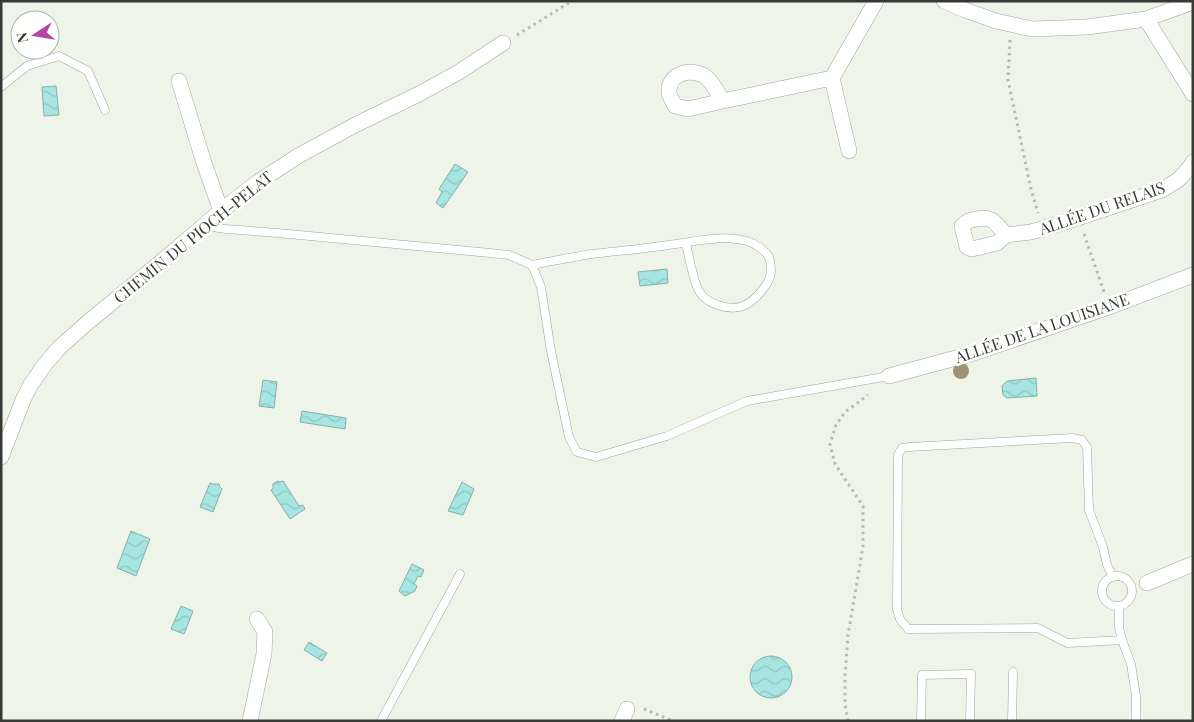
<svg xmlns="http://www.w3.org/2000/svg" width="1194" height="722" viewBox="0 0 1194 722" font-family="'Playfair Display',serif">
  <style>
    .water { fill: url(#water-waves); stroke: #85b1ad }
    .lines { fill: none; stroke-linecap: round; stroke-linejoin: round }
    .service-casing { stroke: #a0a59a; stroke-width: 9 }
    .minor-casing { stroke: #a0a59a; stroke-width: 16 }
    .path { stroke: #b6bbb1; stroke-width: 3; stroke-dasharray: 2.5 4; stroke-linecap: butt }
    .service { stroke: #fff; stroke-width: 8 }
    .minor { stroke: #fff; stroke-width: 15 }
    .tree { fill: #a29275 }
    .labels { text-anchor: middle; stroke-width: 5; stroke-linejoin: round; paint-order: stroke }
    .street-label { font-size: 16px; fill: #373934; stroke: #fefffd }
  </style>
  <defs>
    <pattern id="water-waves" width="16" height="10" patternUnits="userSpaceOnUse" patternTransform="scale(1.25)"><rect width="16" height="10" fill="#a6e5e1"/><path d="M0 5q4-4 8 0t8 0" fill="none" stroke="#90c5c2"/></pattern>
  </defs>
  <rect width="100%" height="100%" fill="#eef4e8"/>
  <path class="water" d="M56,86l3,29 -15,1 -2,-29z
    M455,164l13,8 -25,36 -7,-5 6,-11 -3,-3z
    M667,269l1,14 -28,3 -2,-14z
    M1036,378l1,18 -30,2 -4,-3 -1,-9 5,-5z
    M263,380l14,2 -3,26 -15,-2z
    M302,411l44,7 -1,11 -45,-7z
    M278,481l2,1 3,-1 16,25 4,-1 2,4 -15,10 -19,-29 2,-1v-5z
    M462,482l12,7 -11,26 -15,-4z
    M210,483l3,1h6l1,3 2,2 -9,23 -13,-5z
    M131,531l19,8 -14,37 -19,-8z
    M412,564l12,6 -3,7 -3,-1 -4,8 3,2 -2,5 -10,5 -6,-5z
    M181,606l12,5 -9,23 -13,-5z
    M309,642l18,11 -5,8 -18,-11z
    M750 677a21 21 0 1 1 42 0a21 21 0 1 1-42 0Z"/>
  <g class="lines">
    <defs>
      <path id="service" d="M1,87l26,-21 32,-10 29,15 17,39
        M205,226l21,3 52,4 212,20 19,2 23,10 9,22 10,64 18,86 8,15 19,5 71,-21 80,-35 142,-25
        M532,265c20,-4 40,-8 60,-11 25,-3 51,-5 76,-9 26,-3 54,-11 79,-4 7,2 18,9 22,16 1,3 2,11 2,15 -1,12 -17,30 -28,34 -14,5 -37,-2 -44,-15 -5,-8 -11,-38 -13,-48
        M1102 591a15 15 0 1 1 30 0a15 15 0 1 1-30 0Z
        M1113,577l-6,-12 -4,-18 -14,-37 -2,-63 -5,-7 -10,-2 -163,9 -7,1 -4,7 -1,155 3,9 8,10 130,-1 29,15 55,-3 -3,-12v-22
        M1122,640l9,24 5,32v25
        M381,721l79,-147
        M921,721l1,-46 49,-1 -1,47
        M1012,721l1,-49"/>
      <path id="minor" d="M944,1l21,9 31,11 36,8 55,-2 59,-8 47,-17
        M1146,19l47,75
        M832,78l17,73
        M179,81l25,82 17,48
        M723,101c-5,-7 -9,-17 -16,-23 -13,-11 -39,-6 -38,14 0,4 4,10 6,14l13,3 35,-8 109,-23 44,-77
        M1006,235l-9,8 -25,6 -5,-2 -5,-21c5,-5 8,-6 14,-7 18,-3 19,4 30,16l25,-3 47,-14 84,-28 16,-10 12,-13 3,-5
        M889,376l82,-22 138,-47 84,-32
        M1,457l22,-57 7,-14 15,-22 15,-17 27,-24 74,-61 60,-51 37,-29 40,-26 57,-31 64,-31 40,-22 44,-29
        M1147,583l46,-19
        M250,721l14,-67 1,-22 -8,-13
        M622,721l5,-12"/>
    </defs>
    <use href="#service" class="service-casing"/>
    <use href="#minor" class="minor-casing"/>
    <path class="path" d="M517,35l55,-34
      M1010,40l-2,40 23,109 7,24
      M1084,234l20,58
      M644,709l29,12
      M848,721l-3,-17v-28l3,-41 15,-88v-41l-28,-42 -5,-20 6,-19 9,-13 23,-17"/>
    <use href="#service" class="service"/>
    <use href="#minor" class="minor"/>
  </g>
  <circle class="tree" cx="961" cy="371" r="8"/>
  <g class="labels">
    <g class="street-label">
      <text transform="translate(1102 208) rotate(-19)" y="6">ALLÉE DU RELAIS</text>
      <text transform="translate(193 237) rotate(-39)" y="6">CHEMIN DU PIOCH-PELAT</text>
      <text transform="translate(1042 328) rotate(-19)" y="6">ALLÉE DE LA LOUISIANE</text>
    </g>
  </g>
  <rect width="1194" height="722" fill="none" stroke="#373934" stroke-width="5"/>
  <g transform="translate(35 35) rotate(258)"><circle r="24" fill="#fefffd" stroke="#aeb0ad"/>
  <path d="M0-4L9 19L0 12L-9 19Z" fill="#b245a5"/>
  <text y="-8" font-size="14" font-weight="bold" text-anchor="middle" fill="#373934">N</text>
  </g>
</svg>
